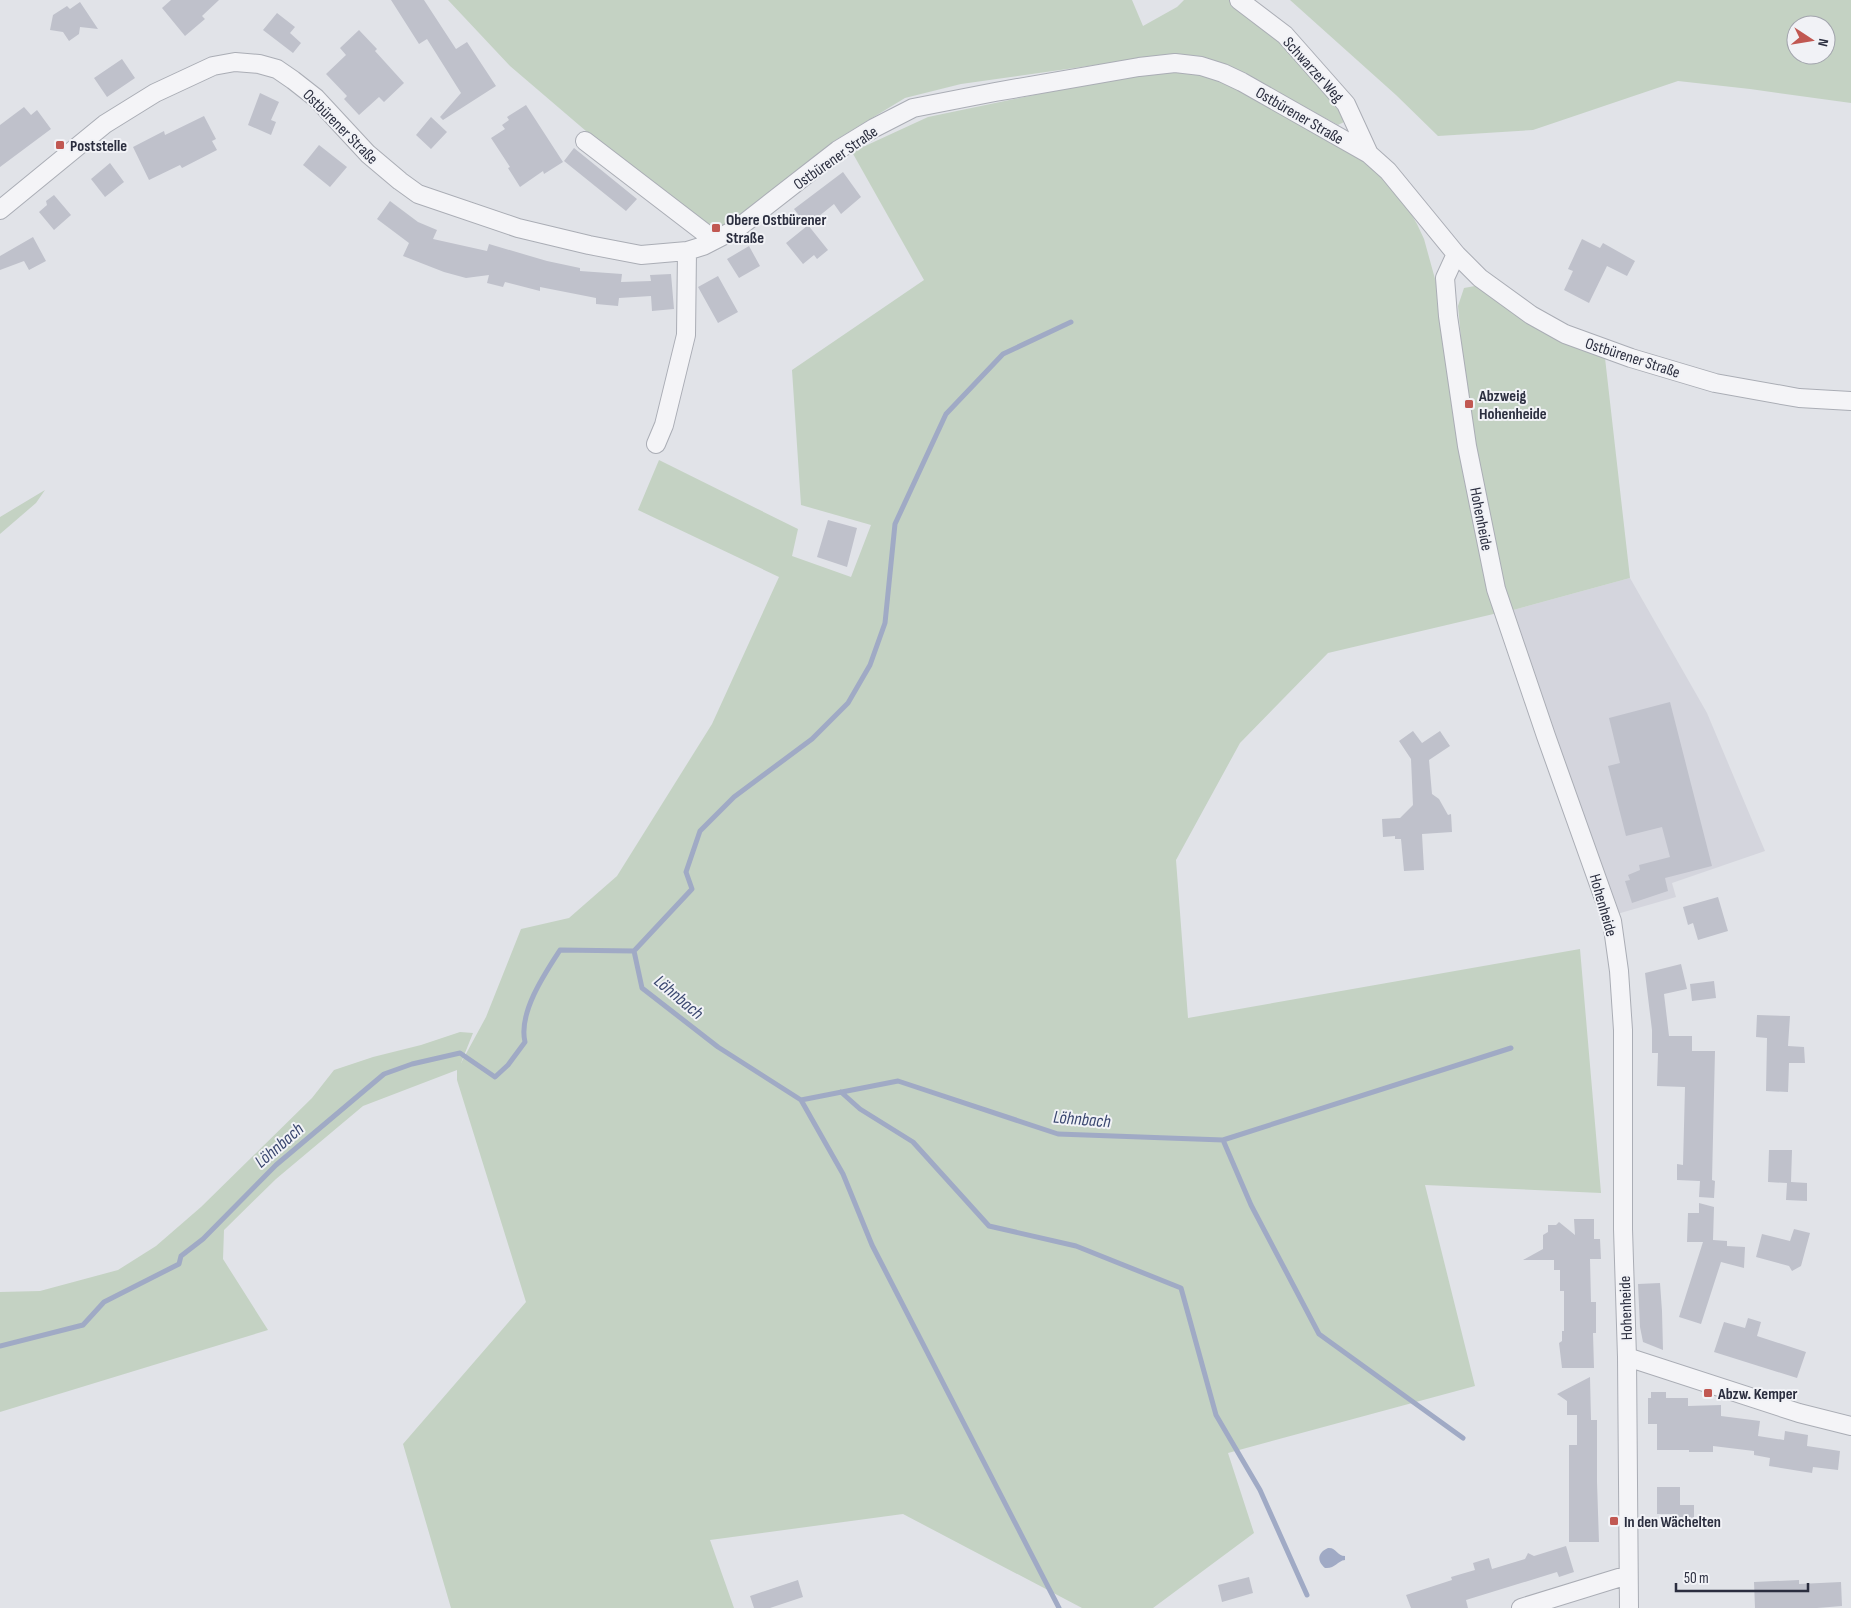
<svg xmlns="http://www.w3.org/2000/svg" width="1851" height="1608" viewBox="0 0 1851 1608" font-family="'Sofia Sans Condensed',sans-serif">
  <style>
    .built { fill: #d4d5dd }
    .green { fill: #c4d2c3; fill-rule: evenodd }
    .water { fill: #a0aac5 }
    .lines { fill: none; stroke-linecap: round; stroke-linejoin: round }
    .stream { stroke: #a0aac5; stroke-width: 5 }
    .building { fill: #bfc1cb }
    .minor-casing { stroke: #aaadb5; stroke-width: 20 }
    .minor { stroke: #f4f4f7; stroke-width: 18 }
    .poi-dot { fill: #c15852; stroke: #f1f2f6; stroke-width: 2 }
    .labels { text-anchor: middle; stroke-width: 4; stroke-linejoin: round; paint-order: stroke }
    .street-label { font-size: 16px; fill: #2b2e3f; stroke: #f1f2f6 }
    .poi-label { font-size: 16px; font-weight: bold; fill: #2b2e3f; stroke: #f1f2f6; text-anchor: start }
    .water-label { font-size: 18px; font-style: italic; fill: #39466f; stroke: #f1f2f6 }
  </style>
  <rect width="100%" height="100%" fill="#e1e3e8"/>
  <path class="built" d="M1630,578l77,135 58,138 -93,32 4,14 -59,17 -111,-302z"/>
  <path class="green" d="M448,0h684l11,26 34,-19 7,-7h48l47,39 66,77 -1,6 -6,3 -106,-58 -33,-11 -26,-2 -212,30 -56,14 -71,43 -116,91 -118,-89 -90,-77z
    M1290,0h561v103l-101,-14 -72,-8 -145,49 -95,6 -42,-41zM1796,25h30v30h-30z
    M1169,70l31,3 47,20 116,66 40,41 14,24 7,15 21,76 57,297 -174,41 -88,90 -64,117 12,158 392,-69 21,244 -176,-8 50,201 -247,67 26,80 -101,75h-71l-179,-94 -193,26 24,68h-283l-48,-164 123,-142 -69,-222v-10l-94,36 -87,73 -52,51 -1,29 45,71 -268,82v-120l40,-1 78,-21 38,-24 45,-39 111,-109 22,-28 39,-13 48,-12 39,-13 13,1 -12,30 25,-46 35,-88 48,-11 48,-42 95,-152 67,-147 -141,-67 21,-50 139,69 -6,27 59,21 20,-52 -70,-20 -9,-135 132,-90 -72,-128 76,-35 125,-26z
    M1475,286l16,6 47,34 67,32 25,220 -124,34 -35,-164 -13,-142 6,-18z
    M45,490l-9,13 -36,31v-17z"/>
  <path class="water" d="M1328,1548c8,-1 9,8 17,8v4c-8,1 -10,9 -20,8 -8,-7 -8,-15 3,-20z"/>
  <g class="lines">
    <path class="stream" d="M634,951l58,-62 -6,-17 14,-41 34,-34 78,-58 36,-36 22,-38 15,-42 10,-99 51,-110 57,-60 68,-32
      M841,1092l19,17 53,33 76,84 87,20 105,42 35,127 44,75 47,105
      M801,1100l42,74 29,71 187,363
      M1223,1140l28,65 68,129 144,104
      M0,1346l83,-21 21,-23 75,-38 2,-8 22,-17 73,-74 108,-91 28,-10 48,-11 35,24 13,-12 17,-23c-7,-29 20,-69 35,-92l74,1 8,37 76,59 83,53 97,-19 160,53 165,6 288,-92"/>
  </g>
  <path class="building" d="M171,0h48l-17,16 3,3 -20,17 -23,-28z
    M391,0h33l32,49 11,-7 29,44 -53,34 -3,-3 21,-24 -34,-54 -8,5z
    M80,2l18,27 -18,-2 -1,7 -10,7 -6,-9 -13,-2 3,-15 14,-9 3,3z
    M277,13l18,14 -5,6 11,10 -8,10 -30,-23z
    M359,30l18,19 -2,2 29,32 -20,19 -5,-5 -20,18 -15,-16 3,-3 -21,-22 20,-19 -6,-7z
    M122,59l13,19 -28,19 -13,-19z
    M260,93l19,9 -8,18 5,2 -5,13 -23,-10z
    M526,105l37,57 -19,12 -1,-3 -23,16 -12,-19 2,-1 -19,-29 14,-9 -3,-4 7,-5 -2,-3z
    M24,107l7,8 6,-5 14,19 -51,38v-42z
    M204,116l12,23 -4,2 5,9 -35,18 -2,-3 -31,15 -16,-33 31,-16 1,4z
    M431,117l16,15 -16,17 -15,-14z
    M319,145l28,22 -17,20 -27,-22z
    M574,148l63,51 -11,12 -62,-50z
    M110,163l14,19 -19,15 -14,-18z
    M843,172l18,25 -20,17 -7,-10 -26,21 20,25 -11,9 -3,-4 -11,9 -17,-21 21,-17 -13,-17z
    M54,195l17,20 -17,15 -15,-18 8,-7 -1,-4z
    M390,201l28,21 19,8 -4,9 54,12 2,-7 58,17 33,7v3l42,3 -1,8 30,-1 -1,-6 21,-1 3,35 -22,2 -1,-15 -32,2 -1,8 -22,-2v-6l-56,-11v4l-35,-9 -2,5 -16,-4 2,-8 -23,3 -22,-6 -41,-16 6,-13 -32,-24z
    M33,237l13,24 -17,9 -5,-9 -24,9v-14z
    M1582,239l18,9 3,-5 32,18 -8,15 -20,-10 -18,37 -25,-13 9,-19 -5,-2z
    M749,246l11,20 -21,12 -12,-19z
    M718,276l20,36 -20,11 -20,-36z
    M828,520l29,8 -10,39 -30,-10z
    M1670,702l42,164 -47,12 3,13 -36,12 -7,-22 5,-1 -2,-5 12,-5 -1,-5 31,-8 -8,-30 -36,9 -18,-70 12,-3 -11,-45z
    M1413,731l9,12 18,-12 10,15 -21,14 3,34 7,5 9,16 3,-1 1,18 -30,2 2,36 -20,1 -3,-32h-6v-3l-12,1 -1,-18 18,-1 13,-13 -2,-46 -12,-18z
    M1718,897l10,34 -30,9 -5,-17 -5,2 -5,-18z
    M1681,964l6,25 -23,5 5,42h23v15h23l-3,129 3,1 -1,17 -15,-1 1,-16 -23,-1v-16l6,1 2,-78 -28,-1 1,-33h-6v-23l-7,-57z
    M1714,981l2,17 -24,3 -2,-17z
    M1757,1015l33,1 -2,30 16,1 1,16h-16l-1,29 -22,-1 1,-53 -11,-1z
    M1769,1150h23l-1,32 16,1v18l-21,-1 1,-17 -19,-1z
    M1699,1203l15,4 -1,33 14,1v5l18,1 -1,21 -23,-6 -20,62 -22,-7 24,-75h-16l1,-29h11z
    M1574,1219h20v20h6l1,20h-11l1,43h5v31h-3l1,35h-32l-3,-25 3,-2v-10h2v-40h-4v-21h-6v-10h-31l20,-11v-14l5,-3v-7h8l3,-3 16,13z
    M1794,1229l16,4 -9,33 -9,5 -3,-5 -33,-9 6,-23 28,7z
    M1660,1283l2,28 1,39 -20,-8 -3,-15 -2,-43z
    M1748,1318l13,4 -4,14 49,16 -9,26 -83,-26 10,-30 21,6z
    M1590,1377l1,43h6v62l2,60h-30v-97h8v-30h-10v-14l-10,-7z
    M1651,1392h15v6h22v8l33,-1v11l39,5 -2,15 26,4 1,-9 23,4 -1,11 33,5 -2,19 -25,-3 -1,6 -43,-7 1,-8 -16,-3v-4l-41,-5v6h-24v-2h-32v-26h-9v-26h3z
    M1657,1487h23v18h14v20h-20v-11h-17z
    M1566,1546l8,26 -15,5 -2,-5 -91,28 2,8h-57l-5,-13 46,-15 -1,-3 24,-7 -2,-7 16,-5 3,11 33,-10 3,-6 6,3z
    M1249,1577l4,16 -31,9 -4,-17z
    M798,1580l5,17 -33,11h-16l-4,-12z
    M1799,1580v4l42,-2 1,24 -25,2h-62l-1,-26z"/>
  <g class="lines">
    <defs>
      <path id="minor" d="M1239,0l46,35 61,69 23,50
        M585,141l129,99
        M0,210l105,-86 50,-31 58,-27 22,-4 24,2 18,5 16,11 23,18 52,56 32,27 18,13 100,34 71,17 52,10 46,-4 16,-5 35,-18 100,-78 36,-22 39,-20 82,-16 144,-25 36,-4 26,3 22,7 19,9 127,72 19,17 68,83 24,24 51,37 34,19 66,24 84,25 84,15 52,3
        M1456,254l-11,24 3,38 19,130 29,143 50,147 66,185 7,50 4,59v199l4,128 2,251
        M656,444l8,-19 22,-90 1,-84
        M1627,1357l172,56 52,13
        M1521,1608l107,-33"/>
    </defs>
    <use href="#minor" class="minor-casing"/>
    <use href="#minor" class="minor"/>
  </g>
  <g class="poi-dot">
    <rect x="55" y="140" width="10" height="10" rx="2.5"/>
    <rect x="711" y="223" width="10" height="10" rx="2.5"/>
    <rect x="1464" y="399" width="10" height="10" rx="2.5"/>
    <rect x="1703" y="1388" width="10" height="10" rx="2.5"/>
    <rect x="1609" y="1516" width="10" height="10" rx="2.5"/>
  </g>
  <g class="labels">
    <g class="street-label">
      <text transform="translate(1314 69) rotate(48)" y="6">Schwarzer Weg</text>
      <text transform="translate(1300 115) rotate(30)" y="6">Ostbürener Straße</text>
      <text transform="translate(341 126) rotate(45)" y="6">Ostbürener Straße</text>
      <text transform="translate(835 157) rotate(-35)" y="6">Ostbürener Straße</text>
      <text transform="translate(1633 357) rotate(18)" y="6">Ostbürener Straße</text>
      <text transform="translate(1482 519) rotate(79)" y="6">Hohenheide</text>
      <text transform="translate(1604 905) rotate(74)" y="6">Hohenheide</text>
      <text transform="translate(1625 1308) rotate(-92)" y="6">Hohenheide</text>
    </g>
    <g class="poi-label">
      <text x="70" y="151">Poststelle</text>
      <text x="726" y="225">Obere Ostbürener<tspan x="726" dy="18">Straße</tspan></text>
      <text x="1479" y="401">Abzweig<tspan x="1479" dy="18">Hohenheide</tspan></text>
      <text x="1718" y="1399">Abzw. Kemper</text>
      <text x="1624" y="1527">In den Wächelten</text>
    </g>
    <g class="water-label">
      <text transform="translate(679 997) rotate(40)" y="6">Löhnbach</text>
      <text transform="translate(1082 1119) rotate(5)" y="6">Löhnbach</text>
      <text transform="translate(279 1145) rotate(-41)" y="6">Löhnbach</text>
    </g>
  </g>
  <g transform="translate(1811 40) rotate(102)"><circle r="24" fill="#f1f2f6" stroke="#a2a4ad"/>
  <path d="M0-4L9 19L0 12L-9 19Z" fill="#c15852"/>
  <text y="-8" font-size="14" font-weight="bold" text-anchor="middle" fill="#2b2e3f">N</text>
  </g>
  <path d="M1676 1583v8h132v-8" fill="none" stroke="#2b2e3f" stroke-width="2.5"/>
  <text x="1684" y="1583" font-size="15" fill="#2b2e3f" stroke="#f1f2f6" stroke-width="4" paint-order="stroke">50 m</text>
</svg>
